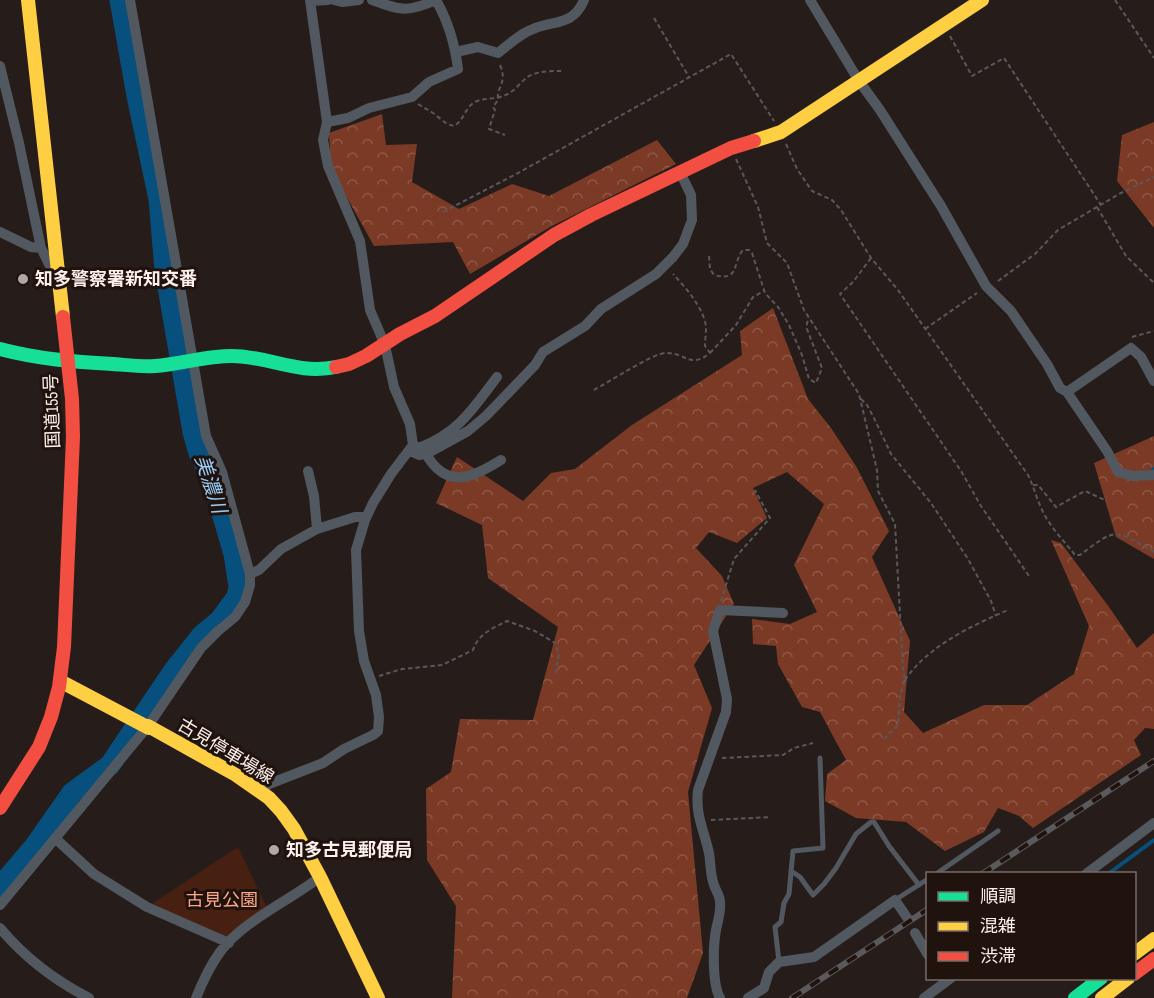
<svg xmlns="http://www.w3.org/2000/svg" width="1154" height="998" viewBox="0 0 1154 998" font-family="'Sofia Sans Condensed','Noto Sans JP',sans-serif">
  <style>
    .forest { fill: url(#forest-crowns) }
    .park { fill: #472012 }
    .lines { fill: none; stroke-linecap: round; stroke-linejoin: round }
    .stream { stroke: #074f7c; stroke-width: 4 }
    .river { stroke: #074f7c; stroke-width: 21 }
    .path { stroke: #58585b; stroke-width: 2; stroke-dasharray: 4.5 3; stroke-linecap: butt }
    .lane { stroke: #52585f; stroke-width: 5 }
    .street { stroke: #52585f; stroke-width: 10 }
    .fast { stroke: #16e098; stroke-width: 14 }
    .slow { stroke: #ffcf43; stroke-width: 14 }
    .jam { stroke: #f24e42; stroke-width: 14 }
    .rail-casing { stroke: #5a595b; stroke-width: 6 }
    .rail { stroke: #20120d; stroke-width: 4; stroke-dasharray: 11; stroke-linecap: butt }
    .poi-dot { fill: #b1a6a3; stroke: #20120d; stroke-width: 2 }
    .labels { text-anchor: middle; stroke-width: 6; stroke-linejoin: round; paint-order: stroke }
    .poi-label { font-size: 18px; font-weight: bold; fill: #fcf0ed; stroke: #20120d; text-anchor: start }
    .street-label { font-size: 18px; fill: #fcf0ed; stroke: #20120d }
    .park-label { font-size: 18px; fill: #fca78a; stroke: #20120d }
    .water-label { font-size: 20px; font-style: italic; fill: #98cbf7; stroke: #20120d }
  </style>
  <defs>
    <pattern id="forest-crowns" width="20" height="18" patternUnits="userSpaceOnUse" patternTransform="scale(1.5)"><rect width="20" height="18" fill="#7b3a25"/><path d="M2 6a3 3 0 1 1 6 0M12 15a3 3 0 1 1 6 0" fill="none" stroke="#8f5745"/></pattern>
  </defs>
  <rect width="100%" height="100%" fill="#261d1a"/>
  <path class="forest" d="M382,114l4,31 31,-1 -5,38 47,27 53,-25 37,12 108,-56 19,24 -124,62 -82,48 -17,-32 -79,4 -43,-77 -2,-36z
    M1154,122v106l-37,-47 5,-46z
    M773,308l35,91 23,29 25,38 33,65 -17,26 38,84 -6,71 19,21 61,-28h43l47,-31 15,-48 -38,-86 10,3 48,64 28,41 17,-15v96l-9,-1 -11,12 7,15 -108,73 -14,-12 -21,-8 -14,24 -39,19 -39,-29 -50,-4 -31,-17 2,-27 19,-14 -26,-48 -18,-5 -24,-43 -2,-18 -23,-2 -1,-25 38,5 27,-12 -23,-47 30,-61 -37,-32 -34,16 14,30 -30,25 -28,-11 -13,16 26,28 12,28 -40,61 18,43 -24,84 15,161 -16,45h-235l4,-92 -29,-46 -1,-71 25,-17 9,-53 73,1 25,-93 -70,-49 -6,-53 -46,-22 21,-46 66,44 28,-28 24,-4 57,-44 110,-70 -2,-24z
    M1154,436v123l-38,-22 -22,-74z"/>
  <path class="park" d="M238,847l31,65 -40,31 -82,-36z"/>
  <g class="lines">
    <path class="stream" d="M1153,469h1
      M1108,874l46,-34"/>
    <path class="river" d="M0,887l34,-40 38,-54 38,-28 65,-96 27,-34 18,-15 17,-23 2,-10 -5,-33 -17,-58 -9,-26 -9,-17 -6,-21 -28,-162 -6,-71 -22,-103 -17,-96"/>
    <path class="path" d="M1115,0l39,58
      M654,18l35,59
      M950,36l22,40 32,-18 97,147
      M500,65c8,19 -4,21 -2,35l-5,7 2,3 -6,19 16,6
      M418,104l15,9 14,11 7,2c9,-5 10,-15 18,-22 8,-7 22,-4 31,-8 12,-4 17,-14 26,-20 10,-5 22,-5 33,-5
      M786,144l11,25 15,22 20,9 9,10 30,48 27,32 130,185c6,12 9,25 15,37 8,16 21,29 32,43h5c37,-28 34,-26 74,-3
      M736,159l22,48 9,36 20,20 17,47 55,84 18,76 1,21 17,33 8,145 2,11 -5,16 -2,29 -14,14
      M1097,207l29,49 28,27
      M443,212l75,-39 213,-119 43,67
      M709,256l1,13 4,6c26,7 18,-12 29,-25h6l3,3 13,40 13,14 11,18 13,30 7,24 7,4 6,-15 -15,-39v-6l2,-5
      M871,258l-18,24 -13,12 121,177 20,35 48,70
      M998,281l37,-27 23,-24 61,-36 35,-17
      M925,329l52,-36
      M1132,337l22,-6
      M710,353l26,-28 17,-28 11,-6
      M594,390c15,-8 59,-37 72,-37 21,0 23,16 44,0l-5,-7c0,-6 1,-13 1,-19 -2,-19 -21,-40 -33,-53
      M861,399l6,6 6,11 18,38 40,49 37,56 23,42 5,15
      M1033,485h5l18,22 29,-16 22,10
      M721,601l13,-42 36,-41 -15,-28
      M379,676l23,-7 40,-4 31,-15c5,-16 20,-22 34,-29l28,10 20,12 4,11 -4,21
      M905,680c23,-34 66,-54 103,-70
      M722,758l61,-3 11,-7 19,-5
      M711,820l60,-3"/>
    <path class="lane" d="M791,871l9,6 13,18 11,-11 12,-16 20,-34 15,-12h3l15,24 30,39
      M936,874l62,-43
      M895,900l33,-21
      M779,962l-4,-35 6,-5 3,-19 5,-9 4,-43 30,-3 -3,-90"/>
    <path class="street" d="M334,0l8,2 17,-2
      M810,0l49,81 21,29 61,96 45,80 25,25 36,53 13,24 7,4 40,59 11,21 15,4 21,-1
      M311,1l17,-1
      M456,52l22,-5 20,6c12,-9 21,-19 35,-24 22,-9 40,-3 51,-29
      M0,66l19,77 22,105 13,26
      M327,122l21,-4 21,-10 43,-11 17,-15 29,-13c-3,-24 -10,-48 -22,-69 -29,13 -36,10 -64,0
      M0,232l31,15 10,1
      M1067,392l64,-44 10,9 13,24
      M413,445l6,3c40,-16 53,-38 78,-71
      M410,451l9,4 7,-1 42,-23 18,-15 27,-28 22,-23 8,-13 42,-26 16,-17 55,-35 17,-17 10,-13 9,-24 -1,-25 -11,-23
      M426,454c21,36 46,24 75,6
      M308,471l6,25 3,33
      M250,574l9,-4 22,-21 36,-20 38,-12h11
      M260,792l9,-8 54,-21 21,-14 29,-14 5,-4 1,-14 -3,-22 -12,-34 -5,-30 -3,-81 9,-30 8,-17 18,-29 22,-29 -3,-21 -16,-37 -9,-42 -15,-35 -10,-69 -32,-75 -5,-26 4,-18 -17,-122
      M56,839l38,35 53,33 82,36
      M1086,874l68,-51
      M0,905l148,-179 53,-78 17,-17 17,-14 10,-15 5,-17v-11l-28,-102 -16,-36 -76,-436
      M0,928c25,30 54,52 89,70
      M915,933l13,22
      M196,998c6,-15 14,-32 24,-46 23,-31 69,-51 100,-75
      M720,998c-8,-14 -7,-52 -4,-68 2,-10 5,-18 4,-28 0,-6 -4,-11 -6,-17 -4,-10 -3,-21 -5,-32 -5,-23 -14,-38 -11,-63l28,-78 1,-13 -14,-68 7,-21 63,3
      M748,998l16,-10 5,-16 10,-10 35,-5 81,-57 13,19
      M924,998l27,-20"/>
    <path class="fast" d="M0,349c38,10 74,13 113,15 14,1 28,3 42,2 25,-2 51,-10 77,-10 37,0 65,19 104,11
      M1075,998l26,-20"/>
    <path class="slow" d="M28,0l35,317
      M754,141l27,-9 201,-132
      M60,681l89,47 -1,-2 88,49 33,23 12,13 13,18 26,48 58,121
      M1134,954l20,-15
      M1102,998l26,-20"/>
    <path class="jam" d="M336,367l13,-3 17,-8 34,-22 35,-18 119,-81 37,-20 140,-67 23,-7
      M0,808l39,-61 12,-30 8,-30 5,-40 9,-210 -1,-38 -9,-82
      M1134,974l20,-15"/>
    <defs>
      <path id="rail" d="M982,874l172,-113
        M792,998l136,-89"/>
    </defs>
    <use href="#rail" class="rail-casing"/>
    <use href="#rail" class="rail"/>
  </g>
  <g class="poi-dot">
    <circle cx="23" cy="279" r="6"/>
    <circle cx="274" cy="850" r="6"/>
  </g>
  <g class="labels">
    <g class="poi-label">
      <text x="35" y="285">知多警察署新知交番</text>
      <text x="286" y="856">知多古見郵便局</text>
    </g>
    <g class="street-label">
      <text transform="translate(52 411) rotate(-92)" y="6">国道155号</text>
      <text transform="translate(226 751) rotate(31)" y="6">古見停車場線</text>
    </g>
    <g class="park-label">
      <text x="222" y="906">古見公園</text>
    </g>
    <g class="water-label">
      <text transform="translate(211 484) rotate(72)" y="7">美濃川</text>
    </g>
  </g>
  <rect x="926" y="872" width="210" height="108" fill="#20120d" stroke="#786b67" stroke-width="1.5"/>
  <rect x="938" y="892" width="30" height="9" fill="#16e098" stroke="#786b67" stroke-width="1.5"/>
  <text x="980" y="902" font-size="18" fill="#fcf0ed">順調</text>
  <rect x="938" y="922" width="30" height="9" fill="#ffcf43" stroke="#786b67" stroke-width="1.5"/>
  <text x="980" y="932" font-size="18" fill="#fcf0ed">混雑</text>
  <rect x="938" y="952" width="30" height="9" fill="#f24e42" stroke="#786b67" stroke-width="1.5"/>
  <text x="980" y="962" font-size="18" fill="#fcf0ed">渋滞</text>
</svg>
